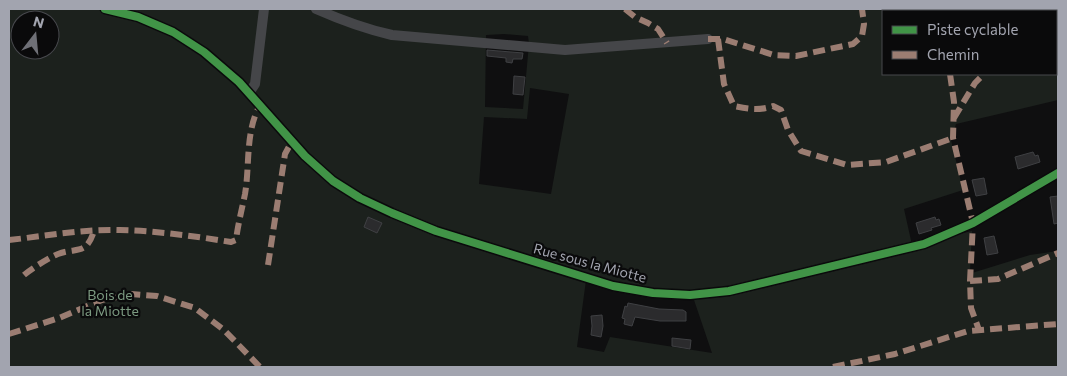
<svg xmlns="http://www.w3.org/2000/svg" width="1067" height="376" viewBox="0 0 1067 376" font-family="Commissioner,sans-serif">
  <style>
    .green { fill: #1c211d; fill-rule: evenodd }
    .building { fill: #2b2b2d; stroke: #3f4043 }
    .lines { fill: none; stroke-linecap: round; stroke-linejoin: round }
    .street { stroke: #454649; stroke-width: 10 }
    .quiet { stroke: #9b7d72; stroke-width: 6; stroke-dasharray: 12 6; stroke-linecap: butt }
    .cycleway-casing { stroke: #0a0a0b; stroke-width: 11 }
    .cycleway { stroke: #419447; stroke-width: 8 }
    .labels { text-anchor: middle; stroke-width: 4.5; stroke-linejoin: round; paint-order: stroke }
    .street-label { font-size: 14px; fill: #a2a4af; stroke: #0a0a0b }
    .park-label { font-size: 14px; fill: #7b9980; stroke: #0a0a0b }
  </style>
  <rect width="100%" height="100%" fill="#0f0f10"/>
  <path class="green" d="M9,9h1049v91l-102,24 -5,16 12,50 -59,19 8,36 60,-14 -2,41 2,1 58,-18 28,-4v116h-1049zM883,11h173v63h-173zM20,20h30v30h-30zM504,34l24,2 1,8 -6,65 -38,-2 1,-72zM530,88l39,6 -18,100 -72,-10 5,-67 43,2zM586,280l107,17 19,56 -102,-16 -6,15 -27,-5z"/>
  <path class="building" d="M487,50l36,3 -1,6h-9l-1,4 -6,-1v-4l-19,-2z
    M514,76l11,1 -2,18 -10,-1z
    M1033,152l2,4 3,-1 2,7 -22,7 -3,-12z
    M984,178l3,16 -11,2 -4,-16z
    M1058,196v27l-4,1 -4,-27z
    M368,217l14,6 -5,10 -13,-6z
    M935,217l1,3 3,-1 2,6 -10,3 1,2 -13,4 -3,-11z
    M994,236l4,17 -11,2 -3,-17z
    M628,303l31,6 24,1 3,2v9h-26l-25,-4 -3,9 -8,-2 1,-5 -3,-1 3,-12 2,1z
    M602,315l1,11 -2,11 -10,-2 1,-9 -1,-10z
    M672,338l19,2 -1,9 -18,-3z"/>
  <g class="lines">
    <path class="street" d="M105,9l33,8 35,15 31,20 35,30 66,74 28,25 27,17 32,15 44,18 177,55 40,7 37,2 39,-4 195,-47 49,-21 85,-50
      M316,9c25,11 49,20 76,26l173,15 143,-11
      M249,93l6,-9 9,-75"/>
    <path class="quiet" d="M625,9l10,8 13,6 10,6 9,14
      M942,9v2
      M1056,30l2,-1
      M708,39h15l51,16 22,1 57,-12 9,-8 2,-12 -2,-15
      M718,39l6,45 10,22c14,3 25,5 39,0l8,4 7,20 13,21 46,14 39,-3 67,-24
      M1056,56l2,-1
      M950,74l4,28 -1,36 20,85 -3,58 1,27 8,22
      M954,118l21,-35 9,-9
      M9,240c37,-4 74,-11 111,-10 37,1 74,6 111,12l5,-2c2,-16 6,-31 9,-46 5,-29 0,-62 15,-89
      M268,265l17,-111 7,-13
      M24,275c7,-6 26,-18 34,-21 19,-7 28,2 36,-23
      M970,281l28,-2 60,-26
      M9,334l50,-16 43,-18 29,-6 26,2 38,12 29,22 36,37
      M833,367l62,-13 73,-23 90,-7"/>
    <defs>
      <path id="cycleway" d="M105,9l33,8 35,15 31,20 35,30 66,74 28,25 27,17 32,15 44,18 177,55 40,7 37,2 39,-4 195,-47 49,-21 85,-50"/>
    </defs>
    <use href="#cycleway" class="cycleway-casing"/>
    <use href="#cycleway" class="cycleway"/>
  </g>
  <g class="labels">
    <g class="street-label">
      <text transform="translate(590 263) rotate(15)" y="5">Rue sous la Miotte</text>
    </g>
    <g class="park-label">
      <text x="110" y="300">Bois de<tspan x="110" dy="16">la Miotte</tspan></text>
    </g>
  </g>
  <rect width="1067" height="376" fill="none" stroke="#a2a4af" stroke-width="20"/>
  <rect x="882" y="10" width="175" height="65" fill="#0a0a0b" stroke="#47484d"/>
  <rect x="892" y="26" width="25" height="8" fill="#419447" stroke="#47484d"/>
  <text x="927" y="35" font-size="15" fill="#a2a4af">Piste cyclable</text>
  <rect x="892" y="51" width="25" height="8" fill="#9b7d72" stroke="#47484d"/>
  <text x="927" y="60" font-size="15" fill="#a2a4af">Chemin</text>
  <g transform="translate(35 35) rotate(16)"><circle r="24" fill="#0a0a0b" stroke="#47484d"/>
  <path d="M0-4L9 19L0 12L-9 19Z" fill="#6f7077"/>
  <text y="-8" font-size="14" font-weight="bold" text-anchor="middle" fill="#a2a4af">N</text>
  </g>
</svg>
